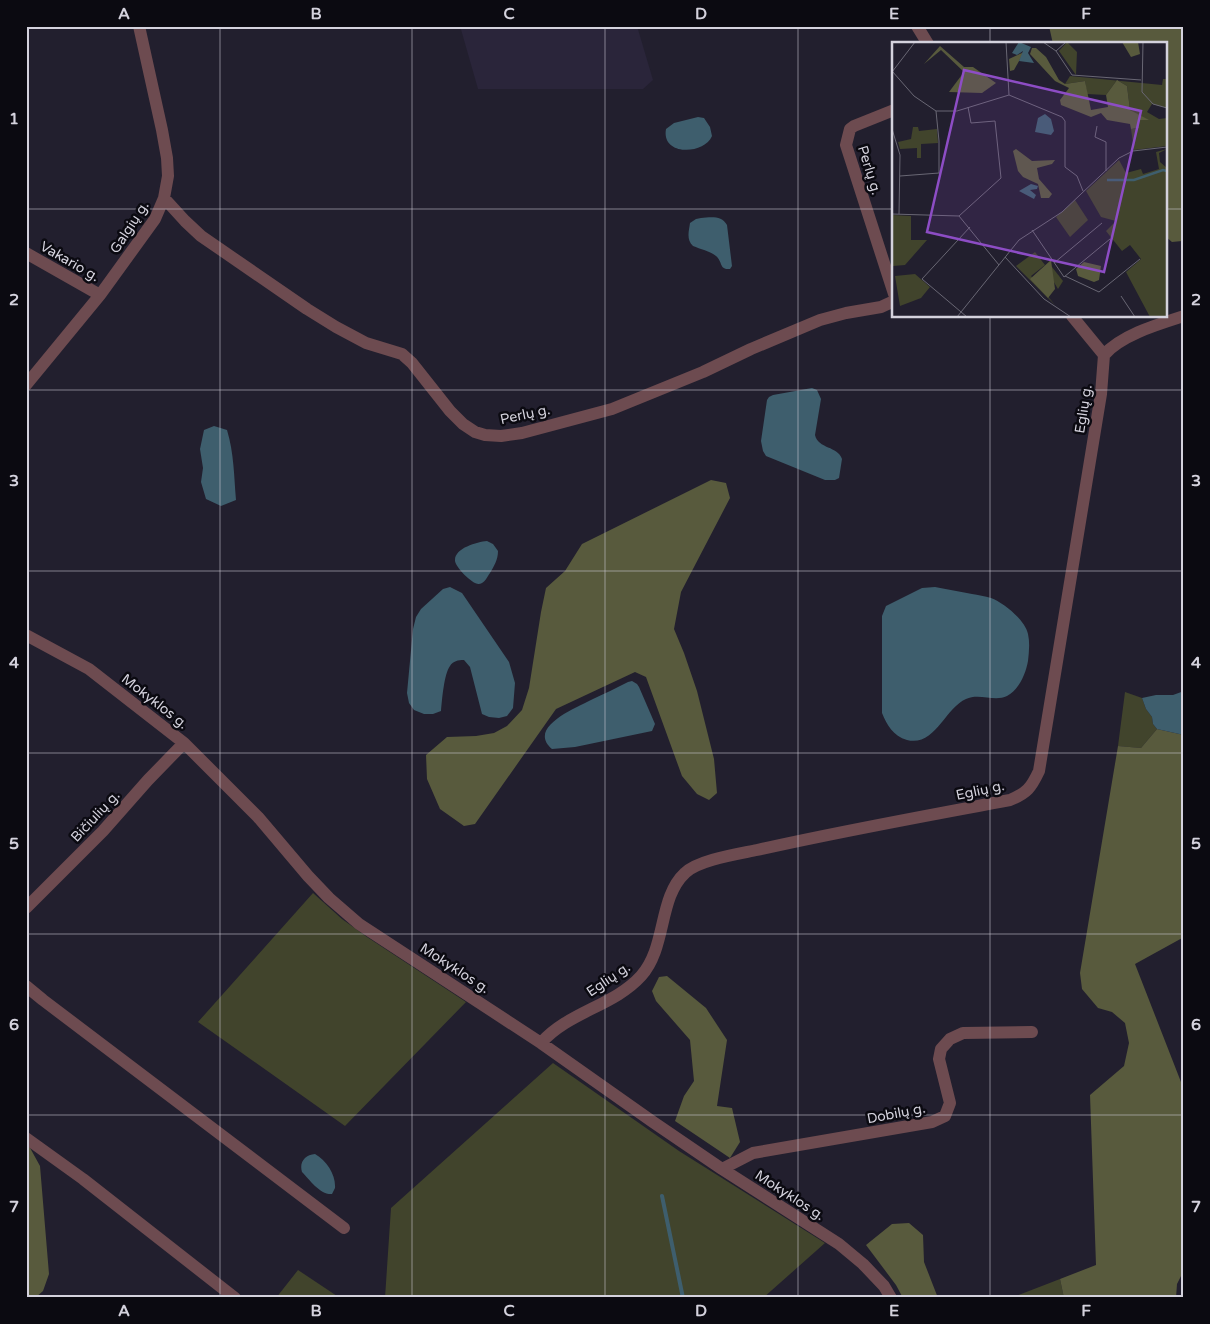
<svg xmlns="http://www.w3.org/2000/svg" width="1210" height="1324" viewBox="0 0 1210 1324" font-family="'Varela Round',sans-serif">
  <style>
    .built { fill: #2a253a }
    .green { fill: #41442c }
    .forest { fill: #585a3d }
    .water { fill: #3e5e6d }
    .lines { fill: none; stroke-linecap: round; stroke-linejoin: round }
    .stream { stroke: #3e5e6d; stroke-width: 4 }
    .minor { stroke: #6d4b50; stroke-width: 12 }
    .grid { fill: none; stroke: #d4d2dd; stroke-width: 1; stroke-opacity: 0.55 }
    .labels { text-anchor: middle; stroke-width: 5; stroke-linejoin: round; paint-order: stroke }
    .street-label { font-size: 14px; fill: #d4d2dd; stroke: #0b0a11 }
    .inset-river { fill: none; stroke: #3e5e6d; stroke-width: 2.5 }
    .inset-road { fill: none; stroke: #696774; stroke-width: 1 }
    .view { fill: #8d4dc5; fill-opacity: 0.15; stroke: #8d4dc5; stroke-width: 2.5 }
    .inset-edge { fill: none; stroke: #d4d2dd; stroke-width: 2.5 }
    .neatline { fill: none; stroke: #d4d2dd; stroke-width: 2 }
    .grid-label { font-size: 16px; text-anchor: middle; font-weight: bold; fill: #d4d2dd }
  </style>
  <rect width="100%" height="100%" fill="#221f2e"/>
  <path class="built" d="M460,26h177l16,54 -10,9h-165z"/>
  <path class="green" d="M1125,692l17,6 4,11 6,8 1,7 4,5 -16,19 -23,-2z
    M313,893l29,26 25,18 99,65 -121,124 -147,-104z
    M553,1063l126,88 146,92 -62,55h-378l6,-90z
    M298,1270l42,28h-64z
    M1060,1279l4,19h-53z"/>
  <path class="forest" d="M1049,26h135v213l-2,2 -10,1 -6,-5v-193h-113z
    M711,480l15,3 4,15 -49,94 -7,37 10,24 13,38 17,68 3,34 -8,7 -12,-6 -15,-18 -36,-99 -11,-5 -79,37 -81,115 -11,2 -24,-17 -13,-30 -1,-24 21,-18 29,-1 18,-3 13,-7 15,-16 7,-22 12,-76 5,-24 19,-17 17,-27z
    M1157,729l27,6v202l-49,27 46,118h3v188l-7,14 -1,14h-112l-4,-19 36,-14 -6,-170 34,-29 5,-23 -4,-20 -13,-11 -14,-4 -16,-19 -2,-16 38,-227 23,2z
    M667,976l39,32 21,32 -10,66 15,2 8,34 -10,16 -55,-37 9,-25 10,-15 -4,-41 -34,-39 -4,-10 7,-14z
    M26,1144l3,2 11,20 9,108 -6,17 -8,7h-9z
    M909,1223l14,12 1,27 14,36h-35l-7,-13 -30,-40 26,-21z"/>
  <path class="water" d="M698,117l6,1 6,9 2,9c-8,19 -51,20 -46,-7l8,-6z
    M701,218c9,-1 21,-3 26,7l5,41 -2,3c-11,1 -7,-7 -14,-13 -6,-5 -16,-7 -23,-10 -7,-7 -4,-15 -3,-23l6,-4z
    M812,388l5,2 4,9 -6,36c3,14 23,11 27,24l-3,19 -4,2h-10l-59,-24 -3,-5 -2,-10 6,-41 2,-3 4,-2z
    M214,426l13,4c7,23 7,46 9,70l-15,6 -15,-7 -5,-17 2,-14 -3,-19 4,-19z
    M487,541l6,3 5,7c0,9 -4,15 -8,22 -3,4 -5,10 -11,11 -6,1 -25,-18 -24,-24 0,-12 22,-18 32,-19z
    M450,587l12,6 47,69 6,21 -2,25 -6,8 -8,2 -10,-1 -7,-3 -12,-47 -6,-7c-6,0 -11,1 -14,6 -6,8 -8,34 -9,45l-8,3h-9l-10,-4 -5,-7 -2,-10 6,-64 3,-12 5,-8 22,-20z
    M935,587c12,2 25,5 37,7 6,1 13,2 19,4 13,5 34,22 37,36 2,9 1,18 0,27 -2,12 -9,29 -21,35 -12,6 -28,-3 -41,3 -21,9 -31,48 -59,41 -14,-4 -20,-15 -25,-27v-97l4,-10 36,-18z
    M632,681l5,3 2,3 16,37 -3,7 -77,16 -23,2c-26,-22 26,-42 41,-50 11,-5 23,-11 35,-17z
    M1184,691v44l-27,-6 -4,-5 -1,-7 -6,-8 -4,-11 14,-3h17z
    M315,1154c12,7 21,21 20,34l-3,6c-12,1 -22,-14 -30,-22 -3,-10 3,-17 13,-18z"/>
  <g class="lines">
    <path class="stream" d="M662,1196l21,102"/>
    <path class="minor" d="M917,26l11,18
      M894,110l-40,16 -4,3 -4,16 48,149
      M164,198l21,23 16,15 106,73 29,18 30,16 36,11 10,9 38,48 13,13 12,8 10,3 16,1 21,-3 90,-24 91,-37 48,-23 69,-29 26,-7 35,-6 13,-6
      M26,253l74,42
      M1104,355c17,-20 55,-31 80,-39
      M26,385l74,-90 55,-76 9,-21 4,-22 -1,-18 -5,-28 -23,-104
      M26,635l63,34 95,74 74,74 50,59 21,22 30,26 182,119 112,79 69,47 117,75 24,20 21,22 7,12
      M26,908l77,-77 45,-51 36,-37
      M26,986l17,14 301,228
      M541,1043c27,-31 73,-37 100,-67 26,-29 17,-78 44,-103 13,-13 53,-19 72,-23 84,-19 168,-34 253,-50 17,-7 21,-12 29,-29l62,-377 3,-39 -32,-39
      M26,1138l57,41 152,119
      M722,1169l31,-16 179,-31 13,-6 5,-13 -11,-44 2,-10 9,-10 13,-6 69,-1"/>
  </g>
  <path class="grid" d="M220,26v1272M412,26v1272M605,26v1272M798,26v1272M990,26v18M26,209h868M1166,209h18M990,316v982M26,390h1158M26,571h1158M26,753h1158M26,934h1158M26,1115h1158"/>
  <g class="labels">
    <g class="street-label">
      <text transform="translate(870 170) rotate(73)" y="5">Perlų g.</text>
      <text transform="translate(129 227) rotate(-57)" y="5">Galgių g.</text>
      <text transform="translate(70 261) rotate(30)" y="5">Vakario g.</text>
      <text transform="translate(1083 409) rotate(-81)" y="5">Eglių g.</text>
      <text transform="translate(525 414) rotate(-12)" y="5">Perlų g.</text>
      <text transform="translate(155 701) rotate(38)" y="5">Mokyklos g.</text>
      <text transform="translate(980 790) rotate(-12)" y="5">Eglių g.</text>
      <text transform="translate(95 816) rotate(-47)" y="5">Bičiulių g.</text>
      <text transform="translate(455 968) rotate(33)" y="5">Mokyklos g.</text>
      <text transform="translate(608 979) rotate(-34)" y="5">Eglių g.</text>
      <text transform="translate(896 1113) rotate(-11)" y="5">Dobilų g.</text>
      <text transform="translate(790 1195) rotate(33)" y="5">Mokyklos g.</text>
    </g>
  </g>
  <g transform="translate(892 42)">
    <rect width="275" height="275" fill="#221f2e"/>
    <path d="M175,0l10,10 -1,23 -17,-24zM178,34l92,9 1,-6h4v29l-15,-4 -5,8 12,7 8,-1v28l-33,4 -3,-21h6v-9l4,-1 -11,-9 -3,-24 -10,-6 -11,15 -19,-1 -2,-13 -20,3zM21,85h5l1,4 18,-2 1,14 -17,1v14h-4v-10l-17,1 -2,-7 13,-3zM275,107l-8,4 1,9 7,6v149h-17l-24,-45 15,-13 -11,-14 -8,6 -16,-20 10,-10 -15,-4 -15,-26 33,-31 7,13 15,-4 2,5 16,-5 -3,-17zM183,158l13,20 -18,17 -14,-20zM0,173l19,1v24h16l-22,25 -12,1zM143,210l10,13 -14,11 24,29 -39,-39zM160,225l11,14 -5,8 -6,-10zM23,232l15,13 -9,11 -21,8 -5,-30z" fill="#41442c"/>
    <path d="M230,0h16l2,12 -9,3zM48,4l24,21h9l23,16 -14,10 -33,-1 15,-20 -23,-22 -17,14zM140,6h4l10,9 13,23 6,4 20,-3 6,29 17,-3 -2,-12 11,-15 10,6 3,24 19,10h-11l1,8 -8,1 -1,-5 -23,-4 -6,-7 -10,4 -30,-12 -1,-5 9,-12 -14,-7 -25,-27zM132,10l-10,18 -4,1 -1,-12zM124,107l16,12 23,-1 -3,4 -15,4 2,11 13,15 -3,4h-8l-3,-14 -15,-7 -5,-6 -5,-20zM159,218l4,29 -7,9 -18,-19zM192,220l17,4 -2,14 -5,2 -16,-6 -2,-7z" fill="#585a3d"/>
    <path d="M127,0l12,5 -3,6 6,10 -15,-2 4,-10 -6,4 -5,-2zM153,72l6,5 3,12 -3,4 -16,-3 3,-14zM139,142l7,2 -1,3 -7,1 6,5 -2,4 -15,-8z" fill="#3e5e6d"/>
    <path class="inset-river" d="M215,138h27l29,-10 4,1"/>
    <path class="inset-road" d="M114,0l3,53M151,0l13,9 10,-9M251,0l-1,50 11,12 14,4M164,9l16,24 69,5M0,29l22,25 22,15 3,30v32l-39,3M0,30l23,-30M44,69h21l52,-16 53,22 3,4v46l12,9 6,15M205,84l-2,11 11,5v29M0,87l8,26 -1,59M0,172l67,2 40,49M67,174l42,-38 -6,-57 -24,2 -3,-16M140,188l32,47 46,-38M113,215l39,42 27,18M162,221l48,-40M173,234l34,16 41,-33M229,254l14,21M65,275l62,-77 43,-28 57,-54 14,-7 34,-4M75,275l-45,-38 48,-52"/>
    <path class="view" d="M72,28l177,41 -37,161 -177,-40z"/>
    <rect width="275" height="275" class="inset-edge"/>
  </g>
  <rect width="1210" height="1324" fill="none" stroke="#0b0a11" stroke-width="55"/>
  <rect x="28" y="28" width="1154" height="1268" class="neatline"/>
  <g class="grid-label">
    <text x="124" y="19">A</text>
    <text x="316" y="19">B</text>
    <text x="509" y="19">C</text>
    <text x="701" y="19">D</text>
    <text x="894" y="19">E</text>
    <text x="1086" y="19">F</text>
    <text x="14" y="124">1</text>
    <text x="1196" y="124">1</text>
    <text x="14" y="305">2</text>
    <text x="1196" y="305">2</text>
    <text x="14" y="486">3</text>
    <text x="1196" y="486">3</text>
    <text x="14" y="668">4</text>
    <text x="1196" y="668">4</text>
    <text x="14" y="849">5</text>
    <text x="1196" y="849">5</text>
    <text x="14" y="1030">6</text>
    <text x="1196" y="1030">6</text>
    <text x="14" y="1212">7</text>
    <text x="1196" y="1212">7</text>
    <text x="124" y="1316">A</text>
    <text x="316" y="1316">B</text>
    <text x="509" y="1316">C</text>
    <text x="701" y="1316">D</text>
    <text x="894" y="1316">E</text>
    <text x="1086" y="1316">F</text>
  </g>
</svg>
